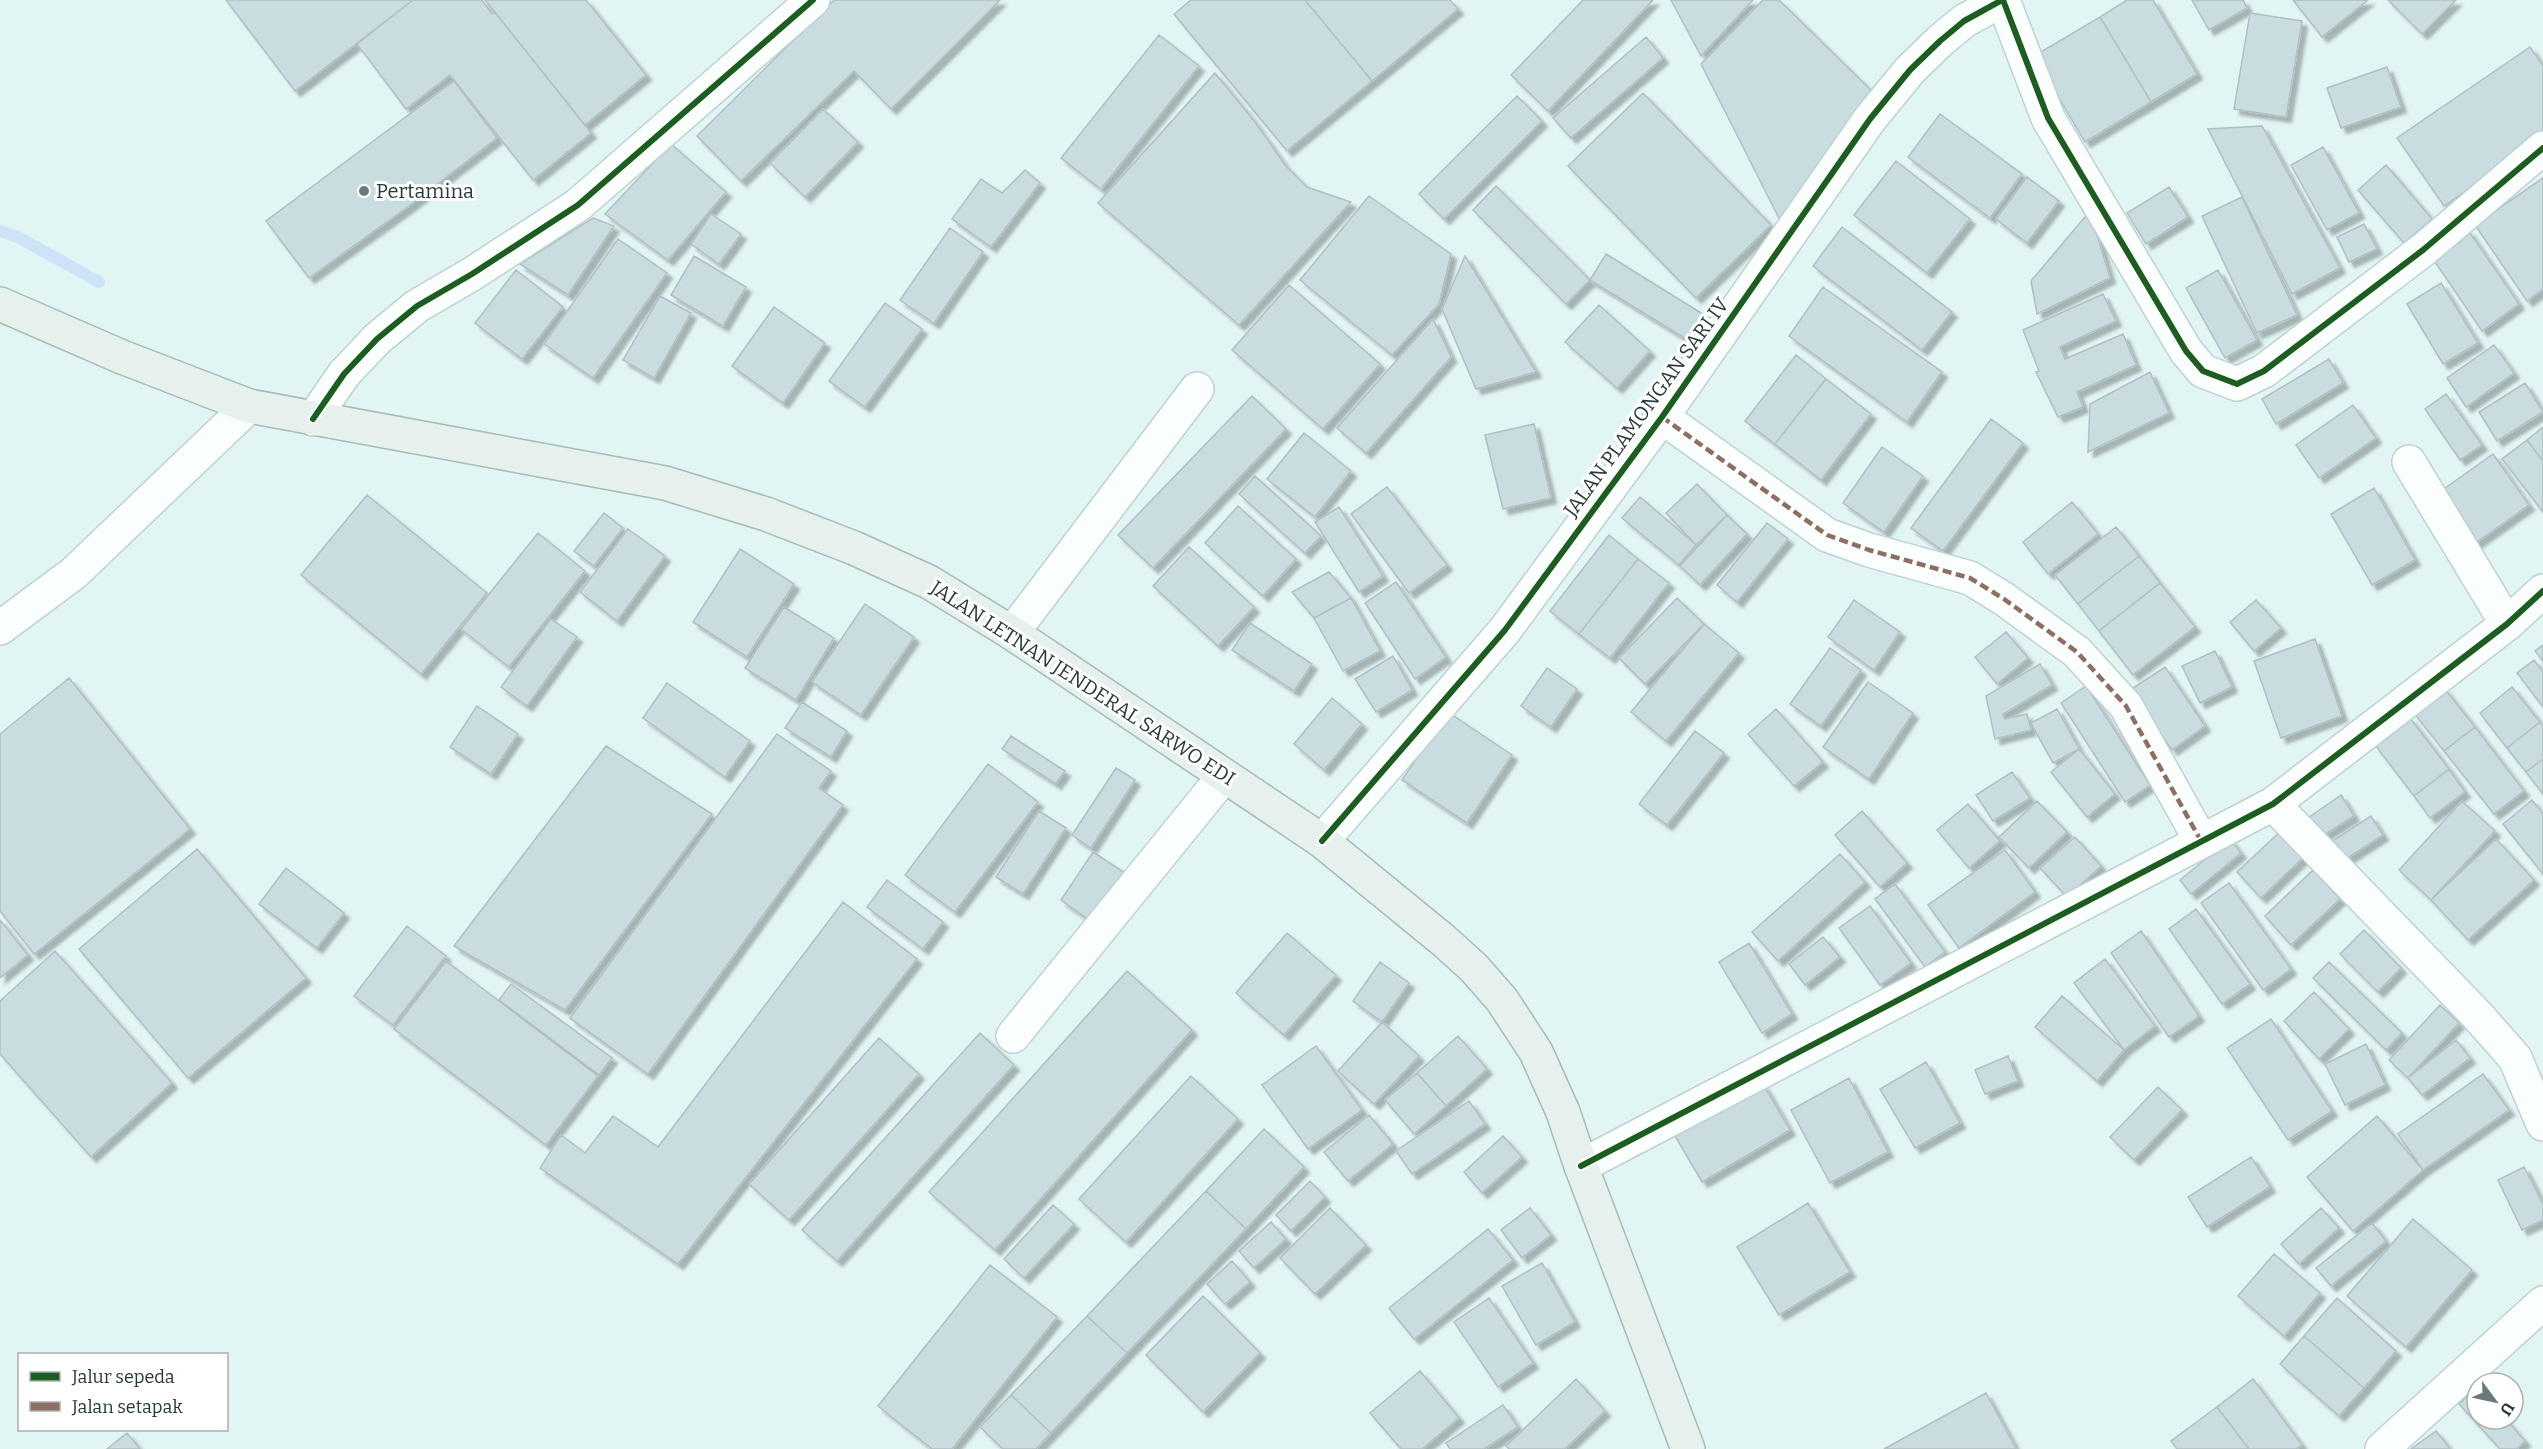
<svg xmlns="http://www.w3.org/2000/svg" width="2543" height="1449" viewBox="0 0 2543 1449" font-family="Bitter,serif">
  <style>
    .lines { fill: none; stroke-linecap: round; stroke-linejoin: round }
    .stream { stroke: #cde4f8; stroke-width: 12 }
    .building { fill: #c9dde0; stroke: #b0c0c2; stroke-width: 1.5; filter: url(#shadow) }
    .minor-casing { stroke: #bfd1d0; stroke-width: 36 }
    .major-casing { stroke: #a6bcb6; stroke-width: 36 }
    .minor { stroke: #fafefd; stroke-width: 33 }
    .major { stroke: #e6f1ed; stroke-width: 33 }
    .quiet { stroke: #8d6e63; stroke-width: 4.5; stroke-dasharray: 9 4.5; stroke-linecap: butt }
    .cycleway-casing { stroke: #fff; stroke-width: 10 }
    .cycleway { stroke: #1b5e20; stroke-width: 6 }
    .poi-dot { fill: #687b7a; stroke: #fff; stroke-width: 2 }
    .labels { text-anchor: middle; stroke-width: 6; stroke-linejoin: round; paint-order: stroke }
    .poi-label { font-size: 20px; fill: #273a39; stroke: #fff; text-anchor: start }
    .street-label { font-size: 20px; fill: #273a39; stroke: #fff }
  </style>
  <defs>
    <filter id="shadow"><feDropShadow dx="5.5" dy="5.5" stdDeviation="1.5" flood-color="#0004"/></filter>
  </defs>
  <rect width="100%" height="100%" fill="#e1f5f4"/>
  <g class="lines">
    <path class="stream" d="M0,231l18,6 81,45"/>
  </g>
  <path class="building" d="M226,0h187l-118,91z
    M413,0h69l10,14 3,-2 96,121 -58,47 -83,-105 -44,34 -49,-65z
    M485,0h101l60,75 -61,50z
    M834,0h166l-109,109 -37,-38 -113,110 -44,-45z
    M1191,0h114l67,81 -85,70 -113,-137z
    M1305,0h145l8,9 -86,72z
    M1583,0h70l-105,111 -37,-36z
    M1671,0h82l-52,56z
    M1763,0h16l96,94 -91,134 -83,-164z
    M2127,0h26l44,74 -46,28 -51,-85z
    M2192,0h51l4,8 -38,22z
    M2293,0h75l-46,37z
    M2388,0h68l-34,34z
    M2250,13l52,8 -16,96 -52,-8z
    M2100,17l51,85 -66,40 -51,-86z
    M1159,35l40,31 -98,123 -40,-31z
    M1646,37l17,21 -92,80 -18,-20z
    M2530,47l13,19v71l-99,69 -47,-68z
    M2387,67l14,40 -60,21 -14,-40z
    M1215,73l40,49 30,43 22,22 44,15 -112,123 -141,-122z
    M454,81l43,57 -88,68 -100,72 -43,-57z
    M1643,93l128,132 -75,73 -128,-132z
    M1517,96l25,25 -98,98 -25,-25z
    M823,109l35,33 -53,55 -35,-34z
    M1940,114l82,60 -32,44 -82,-61z
    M2262,126l78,142 -48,26 -84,-165z
    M671,144l55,48 -58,68 -63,-46z
    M2323,147l36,66 -32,17 -36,-65z
    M1896,161l74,58 -43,54 -73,-58z
    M2386,165l46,54 -28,24 -46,-53z
    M1025,170l15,13 -49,64 -39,-28 29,-40 21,14z
    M2027,177l32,24 -32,42 -31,-24z
    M2543,178v111l-16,12 -52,-76z
    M1496,186l94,94 -24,24 -93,-94z
    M2169,187l19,30 -42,27 -19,-31z
    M1369,196l82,58 -12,50 -47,51 -92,-75z
    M2242,197l55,118 -40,18 -55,-117z
    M2090,211l20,67 -73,36 -6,-33z
    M711,214l30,20 -22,30 -28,-20z
    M593,218l21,8 -46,69 -48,-31z
    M2364,224l13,25 -28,13 -12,-25z
    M1842,227l110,85 -30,38 -109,-84z
    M950,228l33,24 -49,71 -34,-23z
    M2468,230l51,74 -37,27 -51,-75z
    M618,239l49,34 -74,105 -49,-34z
    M1606,254l100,62 -15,26 -101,-62z
    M694,256l52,31 -23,39 -52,-31z
    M1465,256l71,116 -60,17 -34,-80z
    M516,270l47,37 -41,52 -47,-36z
    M2218,270l39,70 -32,18 -39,-70z
    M2441,283l37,60 -35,21 -36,-60z
    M1289,285l91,79 -57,65 -91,-79z
    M1823,287l119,85 -35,50 -118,-86z
    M2103,294l13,27 -56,26 5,12 58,-25 13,31 -59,27 6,15 -25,10 -22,-45 3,-1 -16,-41z
    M660,296l31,17 -37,65 -31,-18z
    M885,303l37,26 -57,78 -36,-26z
    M1599,305l51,46 -33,37 -52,-46z
    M774,307l51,36 -42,60 -51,-37z
    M1433,319l18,38 -85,96 -29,-25z
    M2494,345l20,28 -48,34 -19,-29z
    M1796,355l30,24 -51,65 -30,-23z
    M2329,359l14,24 -67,41 -14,-25z
    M2150,372l19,41 -81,39 2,-48z
    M1826,379l45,35 -50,66 -46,-36z
    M2525,383l18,29 -46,29 -18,-29z
    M2446,394l36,51 -22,15 -35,-51z
    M1252,396l34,33 -133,139 -35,-33z
    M2353,405l23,33 -57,40 -23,-33z
    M1991,419l32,24 -80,108 -32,-23z
    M1534,424l17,74 -48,11 -18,-74z
    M2543,427v34l-16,-21z
    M1304,433l47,38 -36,46 -48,-38z
    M2527,440l16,21v51l-41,-53z
    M1882,447l41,29 -39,56 -41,-29z
    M2493,454l36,51 -59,42 -36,-51z
    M1255,476l66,60 -16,17 -66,-59z
    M1697,484l30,31 -31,30 -30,-32z
    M1387,487l60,78 -38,28 -58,-79z
    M2374,488l41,72 -43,25 -41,-71z
    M367,495l120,98 -66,81 -120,-99z
    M1640,497l56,48 -17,20 -57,-47z
    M2072,502l26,32 -50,40 -25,-32z
    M1238,506l58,53 -33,37 -58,-53z
    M1339,507l44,69 -24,16 -44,-70z
    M604,513l19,15 -29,38 -20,-15z
    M1727,515l20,19 -47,51 -20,-19z
    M1767,523l21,16 -51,63 -20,-17z
    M2116,527l23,29 -61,48 -23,-29z
    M628,529l37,27 -48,65 -37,-29z
    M538,533l47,38 -76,96 -48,-38z
    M1609,535l29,24 -59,75 -29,-23z
    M1189,547l65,60 -36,39 -65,-60z
    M740,549l54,35 -47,73 -54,-35z
    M2139,556l21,27 -61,48 -21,-27z
    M1638,559l31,24 -59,75 -31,-24z
    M1329,572l22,26 -37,20 -22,-26z
    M1396,582l50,75 -31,22 -50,-76z
    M2160,583l35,44 -62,48 -34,-44z
    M1351,598l29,53 -37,20 -29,-53z
    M1677,598l27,26 -59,60 -26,-26z
    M1854,600l46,32 -26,38 -46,-33z
    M2256,600l25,28 -27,23 -24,-29z
    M865,604l49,33 -53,78 -49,-33z
    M784,607l50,31 -38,62 -51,-32z
    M551,619l26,18 -50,69 -26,-19z
    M1250,623l62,41 -18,27 -62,-41z
    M1704,624l35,29 -73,88 -35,-29z
    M2006,632l22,26 -31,26 -22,-27z
    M2315,639l27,77 -61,22 -27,-77z
    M2543,645v16l-8,-10z
    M1830,648l31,22 -40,56 -31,-22z
    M2215,651l17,36 -32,16 -18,-37z
    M1393,656l19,34 -36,22 -21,-33z
    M2534,660l9,12v35l-26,-34z
    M2040,664l12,21 -49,29 2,5 22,-5 4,16 -36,9 -9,-43z
    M2165,667l40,59 -33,24 -42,-60z
    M1547,668l30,21 -26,38 -30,-21z
    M69,678l121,151 -156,125 -34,-43v-177z
    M1868,682l45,31 -44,66 -46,-32z
    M667,683l83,58 -25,36 -82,-59z
    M2086,686l64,99 -25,17 -64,-99z
    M2512,687l28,35 -33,26 -27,-35z
    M2444,688l31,39 -31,24 -31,-39z
    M1332,698l30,26 -38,46 -30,-26z
    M802,702l45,29 -16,26 -46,-29z
    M477,706l41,28 -27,40 -41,-27z
    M1776,709l47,53 -29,24 -46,-52z
    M2057,709l22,40 -26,14 -22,-40z
    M1448,712l64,43 -45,68 -65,-43z
    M2410,718l39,51 -35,27 -39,-51z
    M2540,722l3,4v33l-17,13 -19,-24z
    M2475,727l49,64 -30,23 -50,-63z
    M1695,731l29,22 -57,72 -28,-21z
    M777,734l54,37 -12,17 24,17 -195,269 -78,-56z
    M1011,736l54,35 -9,13 -54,-35z
    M606,746l106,68 -147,196 -111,-64z
    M2079,749l36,45 -28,23 -36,-45z
    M2543,759v35l-17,-22z
    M988,764l50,38 -83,110 -50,-37z
    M1116,768l19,12 -44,68 -19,-13z
    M2449,769l16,23 -35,26 -16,-22z
    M2012,772l18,26 -37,23 -17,-26z
    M2341,795l13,21 -33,21 -13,-19z
    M2532,800l11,14v60l-40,-50z
    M2037,801l30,31 -38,36 -30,-31z
    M2462,801l33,30 -64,69 -32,-30z
    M1968,804l32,37 -31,27 -32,-38z
    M1039,811l27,17 -43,66 -27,-17z
    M1862,811l45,52 -27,24 -45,-52z
    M2371,816l12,19 -40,26 -12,-19z
    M2286,826l24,25 -49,47 -24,-26z
    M2075,837l26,29 -34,31 -27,-29z
    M2230,839l11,14 -50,41 -11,-14z
    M2496,839l38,41 -66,60 -37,-40z
    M197,849l109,129 -118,100 -109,-129z
    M2005,850l30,42 -76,56 -31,-43z
    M1093,852l32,21 -33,49 -31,-22z
    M1840,854l25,28 -87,79 -26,-29z
    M286,868l58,45 -27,35 -58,-44z
    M2313,870l27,29 -49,46 -26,-29z
    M887,880l56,42 -20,27 -56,-42z
    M2229,883l62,86 -28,21 -62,-87z
    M1895,884l50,68 -20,15 -50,-68z
    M843,902l74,57 -239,305 -138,-96 21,-33 24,18 28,-37 45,31z
    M1870,906l41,57 -31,22 -41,-57z
    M2196,909l54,75 -28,20 -53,-75z
    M0,920l28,35 -28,23z
    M407,926l39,30 -53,69 -39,-29z
    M2364,930l37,38 -23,24 -38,-38z
    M2141,931l58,85 -30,21 -58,-84z
    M1287,933l49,42 -52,60 -48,-42z
    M1823,937l17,20 -35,28 -16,-21z
    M1749,943l43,71 -30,19 -43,-71z
    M55,951l117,132 -81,74 -91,-103v-53z
    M2105,959l50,67 -31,24 -50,-67z
    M446,961l152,115 -52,69 -152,-116z
    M1380,962l29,21 -27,39 -29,-21z
    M2329,962l73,71 -16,17 -73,-72z
    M1127,971l65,59 -197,220 -66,-58z
    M511,984l101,74 -13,17 -100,-75z
    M2314,992l35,37 -30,30 -35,-38z
    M2062,996l62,54 -27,31 -62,-54z
    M2440,1005l19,18 -51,55 -19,-18z
    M2271,1019l61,92 -44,29 -61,-92z
    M1382,1022l37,34 -45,48 -36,-33z
    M980,1033l34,32 -177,196 -35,-31z
    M1458,1036l29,33 -41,37 -29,-33z
    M879,1038l40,36 -130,146 -40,-36z
    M2456,1040l14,18 -48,37 -14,-17z
    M2366,1044l19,41 -40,20 -20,-41z
    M1316,1046l46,64 -54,39 -46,-64z
    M2008,1056l10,25 -33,13 -10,-24z
    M1926,1062l34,61 -45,25 -35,-59z
    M1417,1073l29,33 -32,28 -29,-34z
    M2483,1074l26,36 -86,60 -25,-36z
    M1191,1076l47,43 -112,123 -47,-43z
    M1849,1078l39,74 -58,31 -39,-73z
    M1763,1084l27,46 -88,52 -27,-46z
    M2158,1087l24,23 -48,50 -24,-23z
    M1469,1101l16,23 -73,50 -16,-23z
    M1369,1115l24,29 -45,37 -24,-29z
    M2377,1116l46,54 -70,61 -46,-54z
    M1264,1129l40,38 -58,62 -40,-38z
    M1503,1136l19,21 -40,36 -18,-21z
    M2251,1157l19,30 -63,40 -19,-30z
    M2524,1167l19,37v16l-21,10 -24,-50z
    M1310,1181l15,16 -34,34 -15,-16z
    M1206,1191l40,38 -119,124 -40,-37z
    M1808,1203l42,69 -71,43 -42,-68z
    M1053,1205l21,19 -50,54 -20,-19z
    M1330,1208l36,37 -51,49 -35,-36z
    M1530,1208l21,27 -29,23 -21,-28z
    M2321,1208l18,20 -40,36 -18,-20z
    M2413,1219l59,51 -66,77 -59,-51z
    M1271,1222l15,17 -32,29 -15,-17z
    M2372,1223l14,18 -55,45 -15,-18z
    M1488,1229l25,31 -99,79 -25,-31z
    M2274,1254l46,39 -36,43 -46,-40z
    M1232,1261l18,21 -25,22 -18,-20z
    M1542,1263l33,59 -39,23 -34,-59z
    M990,1265l67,52 -105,132h-20l-54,-43z
    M1203,1296l57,57 -57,59 -57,-57z
    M1489,1298l44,65 -35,24 -44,-65z
    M2337,1298l59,53 -32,37 -60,-52z
    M1087,1316l40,37 -76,80 -40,-38z
    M2304,1336l60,52 -25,28 -59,-52z
    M1420,1371l39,47 -37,31h-21l-31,-36z
    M1576,1379l29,32 -40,38h-56l-3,-3z
    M2253,1379l49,66 -6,4h-47l-32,-42z
    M2477,1387v32h29l19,22 -8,8h-17l-41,-45z
    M1986,1393l30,56h-132z
    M1011,1395l40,38 -15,16h-33l-23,-22z
    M1503,1405l15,22 -34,22h-34l-4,-6z
    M2217,1407l32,42h-72l-6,-8z
    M2436,1431l14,18h-39z
    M127,1433l13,16h-33z"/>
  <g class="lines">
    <defs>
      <path id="minor" d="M2003,0l45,118 138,233 17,20 34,13 27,-13 159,-121 120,-102
        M1662,417l165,118 42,15 101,28 34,21 73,53 49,54 75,135
        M313,419l31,-45 33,-35 40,-33 55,-32 106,-69 235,-205
        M2409,462l98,162
        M0,628l74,-55 175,-167
        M1012,633l185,-244
        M2273,804l204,211 38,43 28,66
        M1322,841l183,-211 157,-213 208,-298 40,-49 30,-29 24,-20 38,-21
        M1013,1036l211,-260
        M1581,1166l692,-362 234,-180 36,-33
        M2382,1449l161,-146"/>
      <path id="major" d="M0,304l122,53 127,49 416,77 101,31 88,34 75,34 83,51 310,208 121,99 31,28 28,32 34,52 27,60 18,54 107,283"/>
    </defs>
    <use href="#minor" class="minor-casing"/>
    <use href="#major" class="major-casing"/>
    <use href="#minor" class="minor"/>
    <use href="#major" class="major"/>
    <path class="quiet" d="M1662,417l165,118 42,15 101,28 34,21 73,53 49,54 75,135"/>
    <defs>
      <path id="cycleway" d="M2003,0l45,118 138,233 17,20 34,13 27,-13 159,-121 120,-102
        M313,419l31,-45 33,-35 40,-33 55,-32 106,-69 235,-205
        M1322,841l183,-211 157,-213 208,-298 40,-49 30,-29 24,-20 38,-21
        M1581,1166l692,-362 234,-180 36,-33"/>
    </defs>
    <use href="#cycleway" class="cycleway-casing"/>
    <use href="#cycleway" class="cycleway"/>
  </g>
  <circle class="poi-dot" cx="364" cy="191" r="6"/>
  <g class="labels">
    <g class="poi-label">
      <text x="376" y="198">Pertamina</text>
    </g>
    <g class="street-label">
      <text transform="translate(1646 407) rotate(-54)" y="7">JALAN PLAMONGAN SARI IV</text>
      <text transform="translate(1083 683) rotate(33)" y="7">JALAN LETNAN JENDERAL SARWO EDI</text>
    </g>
  </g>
  <rect x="18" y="1353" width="210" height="78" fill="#ffffff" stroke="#a9b0b0" stroke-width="1.5"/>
  <rect x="30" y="1372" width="30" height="9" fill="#1b5e20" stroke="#a9b0b0" stroke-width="1.5"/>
  <text x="72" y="1383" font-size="18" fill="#273a39">Jalur sepeda</text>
  <rect x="30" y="1402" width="30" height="9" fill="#8d6e63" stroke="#a9b0b0" stroke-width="1.5"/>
  <text x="72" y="1413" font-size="18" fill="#273a39">Jalan setapak</text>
  <g transform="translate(2495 1401) rotate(123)"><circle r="28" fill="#ffffff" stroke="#a9b0b0" stroke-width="1.5"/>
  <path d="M0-4.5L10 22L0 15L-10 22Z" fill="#687b7a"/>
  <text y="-9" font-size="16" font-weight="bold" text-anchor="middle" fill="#273a39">U</text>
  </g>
</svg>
